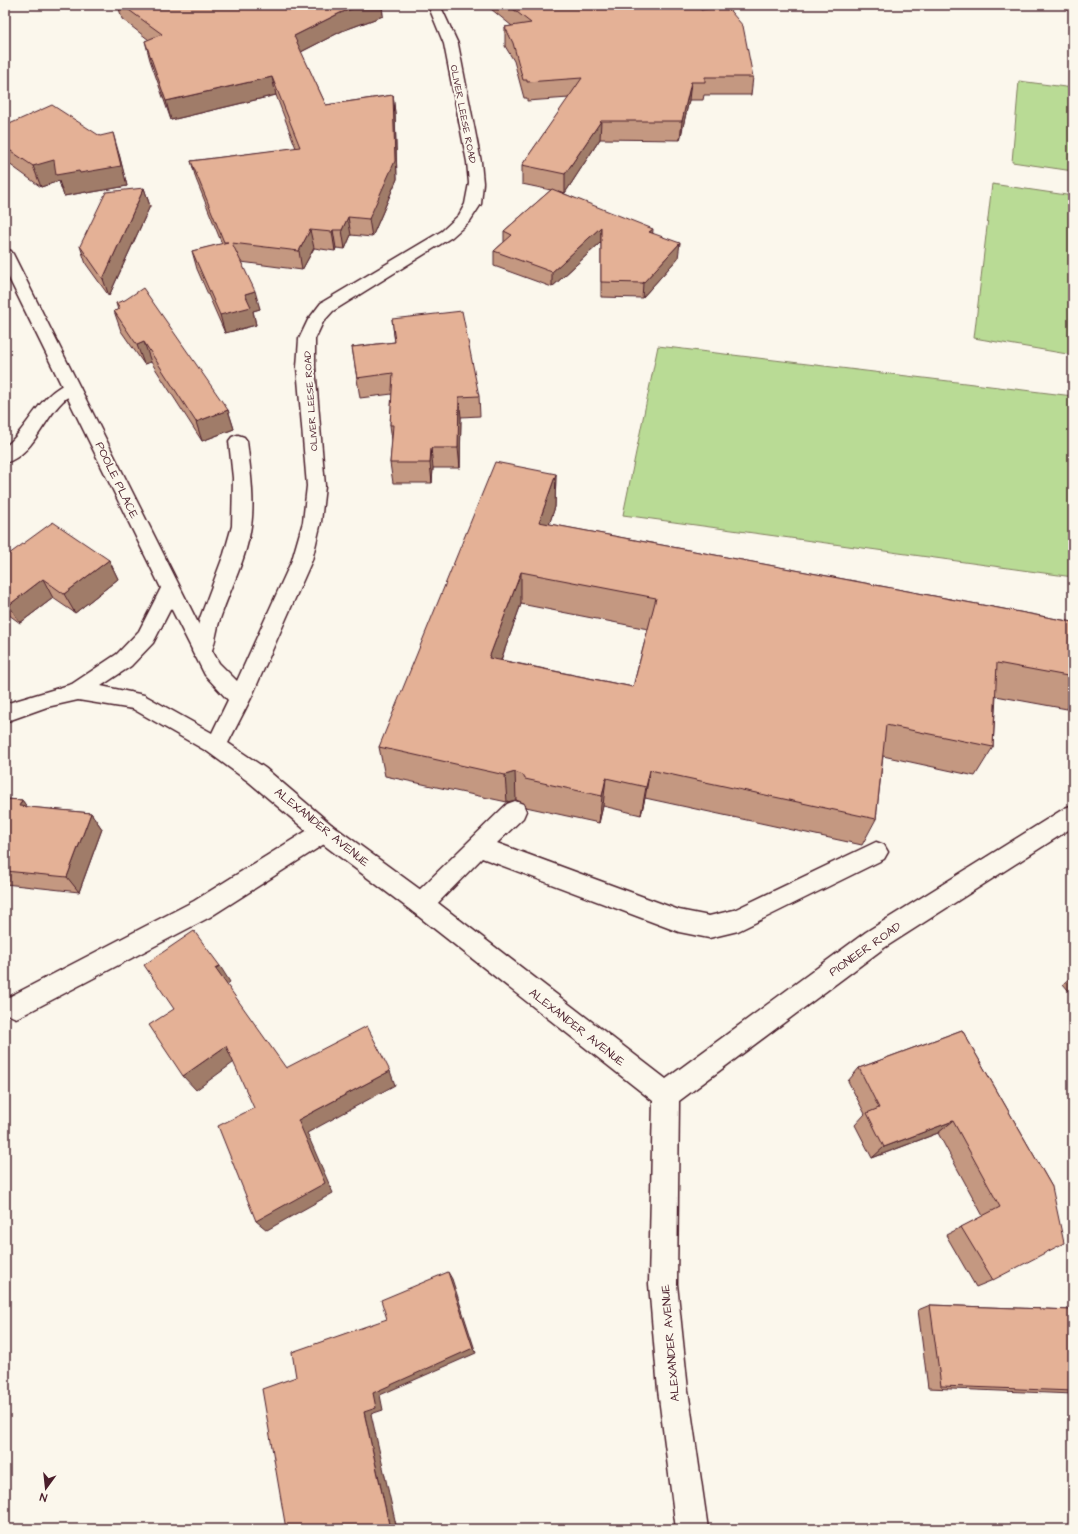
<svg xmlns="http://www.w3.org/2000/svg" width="1078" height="1534" viewBox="0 0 1078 1534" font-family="'Architects Daughter',sans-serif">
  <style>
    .green { fill: #b9db95; stroke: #827d60 }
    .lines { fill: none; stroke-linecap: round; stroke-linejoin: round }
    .lane-casing { stroke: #4a1f2b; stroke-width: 3 }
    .street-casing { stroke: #4a1f2b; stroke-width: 3 }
    .lane { fill: #fbf7ec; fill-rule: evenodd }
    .street { fill: #fbf7ec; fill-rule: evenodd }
    .wall { fill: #c49881; stroke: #4a1f2b; fill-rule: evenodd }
    .shaded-wall { fill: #a07c69; stroke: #4a1f2b }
    .building { fill: #e4b196; stroke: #4a1f2b; fill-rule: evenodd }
    .labels { text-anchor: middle; stroke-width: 4; stroke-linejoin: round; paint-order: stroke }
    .far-street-label { font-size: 10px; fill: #4a1f2b; stroke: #fbf7ec }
    .street-label { font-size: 12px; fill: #4a1f2b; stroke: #fbf7ec }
  </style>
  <rect width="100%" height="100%" fill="#fbf7ec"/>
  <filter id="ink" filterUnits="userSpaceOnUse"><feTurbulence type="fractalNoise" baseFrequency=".025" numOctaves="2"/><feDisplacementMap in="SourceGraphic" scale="8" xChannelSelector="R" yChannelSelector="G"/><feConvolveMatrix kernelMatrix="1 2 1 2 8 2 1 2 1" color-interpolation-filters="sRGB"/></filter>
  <g filter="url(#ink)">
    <path class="green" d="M1019,81l54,7v83l-61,-9z
      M992,184l81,12v159l-99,-17z
      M658,346l415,50v181l-450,-62z"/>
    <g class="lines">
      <defs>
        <path id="lane" d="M71,382l6,2 3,4c-4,7 -12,7 -17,13 -20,19 -30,54 -58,62v-16c24,-19 35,-56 66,-65z
          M238,435l6,2 3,4c3,26 8,60 4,85 -4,31 -20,61 -30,90 -5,13 -5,28 -12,41l-7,2 -7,-2 -3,-6 8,-33 24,-64 8,-28 1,-48 -4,-37 3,-4z
          M515,801l8,3 3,7 -3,7 -26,25 182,67 30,6 25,-6 142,-68 8,3 4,7 -4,7 -146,72 -29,7 -30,-6 -197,-74 -53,54 -8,3 -8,-3 -4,-8 4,-8 94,-92z
          M324,822l8,3 3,7 -3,7 -122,78 -185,97 -9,4 -9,-4 -2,-11 2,-5 187,-97 122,-76z"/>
        <path id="street" d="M428,5h12l18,39 23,118 2,21 -2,21 -11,17 -18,16 -119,74 -10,11 -8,17v28l10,119 -4,36 -9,38 -61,138 -23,45 37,25 67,57 97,71 237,183 200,-147 199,-124 8,-3v22l-189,121 -205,153 -2,183 11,106 20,139h-32l-18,-139 -9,-106 4,-183 -240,-189 -97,-73 -67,-57 -41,-30 -75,-43 -55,-9 -31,7 -42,15v-18l67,-20 45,-30 22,-23 22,-43 -156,-318v-21l6,2 2,3 197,393 9,16 18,18 55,-121 11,-38 4,-36 -10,-119 2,-28 9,-19 13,-17 121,-72 17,-16 6,-11 4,-21 -2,-21 -23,-118zM171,608l34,67 23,25 -16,33 -68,-38 -43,-9 30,-20 22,-23z"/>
      </defs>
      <use href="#lane" class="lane-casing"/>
      <use href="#street" class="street-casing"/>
      <use href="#lane" class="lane"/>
      <use href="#street" class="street"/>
    </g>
    <path class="wall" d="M118,5h5l2,1 6,-1h251l1,11 -41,15 -41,21 25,53 67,-10 2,18 2,66 -25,58 -21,-2 -6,14 -9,-1 -1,3 -21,-3 -12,22 -61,-8 19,47 -7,2 3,14 -31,8 -28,-64 -5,-18 30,-7 -26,-65 -5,-18 105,-13 -20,-53 -105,25 -21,-60 -5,-19 4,-1 -27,-21z
      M486,5h210l57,72 -2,18h-47l-1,5h-14l-9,40 -80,-1 -35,54 -7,-2 95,42 25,25 -36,40 -41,-1v-55l-49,45 -58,-21v-15l10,-9v-11l47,-41 -29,-6v-19l47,-67 -42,3v-3h-3l-10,-37 -9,-15v-19l7,-1z
      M5,126l114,28 8,32 -40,7 -1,-1 -22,4 -5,-15 -18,6 -36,-26z
      M144,188l6,18 -41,90 -23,-32 -6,-18z
      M116,303l112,107 6,19 -32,12 -51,-79 -7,2 -23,-33 -7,-20 4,-1z
      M392,319l87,77 1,20 -19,1 -1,51h-27l-1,15h-39l-3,-20 2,-22 -2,-16 2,-31 -32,4 -8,-51 43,-5z
      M556,474l-1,33 -6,17 524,98v79l-6,8 -71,-13 -3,51 -18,29 -92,-20 -7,63 -14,26 -217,-47 -4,17 -38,-9 -4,17 -73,-16 -2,-4 -8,-3 -9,2 -122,-26 -6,-29zM521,604l127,25 -15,58 -132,-27z
      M5,557l104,3 9,19 -43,34 -22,-15 -33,25 -15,-11z
      M5,799l17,1 5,7 64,6 11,16 -23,63 -74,-8z
      M1073,975v21l-10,-12z
      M962,1030l90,157 -59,93 -17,7 -30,-52 37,-19 -45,-83 -66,25 -17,-33 10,-11 -17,-33 11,-13z
      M930,1305l143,5v84l-145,-6 -10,-78z"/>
    <path class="shaded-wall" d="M363,5h19l1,11 -41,15 -45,23 -3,-18 46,-23z
      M272,77l4,18 -105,25 -5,-19z
      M691,82l-2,18 -9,40 2,-19z
      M393,95l2,18 2,66 -25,58 -3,-18z
      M601,121l-1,18 -35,54v-19z
      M113,133l6,21 8,32 -40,7 -1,-1 -22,4 -5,-15 -18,6 -8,-21z
      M144,188l6,18 -41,90 -6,-17z
      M348,217l3,18 -6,14 -3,-19z
      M601,227v15l-49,45v-15z
      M653,229l-1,15 -3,-12z
      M310,230l4,18 -12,22 -3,-19z
      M333,230l3,18 -1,3 -3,-19z
      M680,243l-2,15 -36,40 1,-15z
      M255,291l5,18 -7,2 3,14 -31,8 -5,-18 25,-21z
      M144,342l7,20 -7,2 -7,-19z
      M459,397l2,20 -1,51 -2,-20z
      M228,410l6,19 -32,12 -6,-19z
      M431,448l2,20 -1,15 -2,-20z
      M556,474l-1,33 -16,48v-33z
      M109,560l9,19 -43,34 -11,-19z
      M521,572v32l-30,84 -2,-30z
      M43,579l10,19 -33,25 -11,-18z
      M650,770l-5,28 -4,17 5,-28z
      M515,772l1,28 -9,2 -2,-27z
      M606,778l-3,28 -4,17 3,-27z
      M22,800l12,16 -15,-10z
      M91,813l11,16 -23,63 -12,-15z
      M220,966l10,16 -4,3 -11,-17z
      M226,1046l11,14 -41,30 -13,-14z
      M390,1071l5,14 -88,48 26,60 -66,37 -11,-9 42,-101z
      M953,1121l-15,12 -66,25 12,-11z
      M448,1272l4,7 24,74 -96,42 3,15 -12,4 26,115h-7l-26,-117 9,-19z"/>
    <path class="building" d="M122,5l3,1 6,-1h232l-23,8 -46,23 32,69 67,-10 2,66 -26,58 -21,-2 -6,13h-9l-1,2 -22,-2 -11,21 -67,-8 23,48 -10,3 6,13 -31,8 -28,-64 36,-9h-4l-33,-81 109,-14 -28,-70 -106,24 -21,-60 17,-7z
      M508,5h188l5,5 25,-4 17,20 10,51h-48v5h-14l-9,39h-81l-36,53 -43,-9 60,-87 -55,4v-2h-4l-10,-37 -8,-16 26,-4z
      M52,105l48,31 13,-3 8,33 -41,7 -1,-2 -23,4 -2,-15 -21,6 -28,-19v-21z
      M144,188l-41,91 -23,-33 26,-54z
      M552,189l101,40 -4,3 31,11 -37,40 -42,-1v-55l-49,45 -58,-21 18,-16 -8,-4z
      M143,288l85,122 -32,12 -52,-80 -7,3 -23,-34 6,-2 -4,-6 9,-3z
      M462,311l17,85 -20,1 -1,51h-27l-1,15h-40l3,-38h-3l3,-52 -36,5 -5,-31 43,-5 -3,-23z
      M495,462l61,12 -17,48 534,100v55l-76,-14 -4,84 -107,-22 -10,94 -226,-49 -4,17 -40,-9 -4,18 -77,-17 -2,-4 -8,-3 -10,3 -126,-28zM521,572l135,26 -23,89 -144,-29z
      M53,522l56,38 -45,34 -21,-15 -34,26 -4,-3v-45z
      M5,799l17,1 -3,6 72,7 -24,64 -62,-6z
      M194,931l26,35 -5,2 71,100 81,-42 23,45 -92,49 27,63 -69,38 -38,-95 36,-18 -28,-62 -43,30 -34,-51 25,-16 -30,-44z
      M962,1030l90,157 12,56 -71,37 -32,-53 39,-20 -47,-86 -69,26 -17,-34 12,-5 -20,-40z
      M448,1272l25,76 -100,45 3,15 -12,4 26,117h-64v-1l-4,1h-36l-24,-140 34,-12 -4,-25 95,-33 -6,-19z
      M930,1305l143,5v81l-132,-5z"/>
  </g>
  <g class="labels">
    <g class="far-street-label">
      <text transform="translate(464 114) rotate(79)" y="4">OLIVER LEESE ROAD</text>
      <text transform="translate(310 401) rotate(-94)" y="4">OLIVER LEESE ROAD</text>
    </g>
    <g class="street-label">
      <text transform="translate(117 480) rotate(64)" y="4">POOLE PLACE</text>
      <text transform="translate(322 827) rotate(39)" y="4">ALEXANDER AVENUE</text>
      <text transform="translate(865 949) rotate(-35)" y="4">PIONEER ROAD</text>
      <text transform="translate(577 1027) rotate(38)" y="4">ALEXANDER AVENUE</text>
      <text transform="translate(670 1343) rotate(-95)" y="4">ALEXANDER AVENUE</text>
    </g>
  </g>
  <rect width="1078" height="1534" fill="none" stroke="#fbf7ec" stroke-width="20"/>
  <rect x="10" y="10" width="1058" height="1514" fill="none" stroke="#4a1f2b" stroke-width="1.5" filter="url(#ink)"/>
  <g transform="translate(46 1488) rotate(195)" stroke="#fbf7ec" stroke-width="3" paint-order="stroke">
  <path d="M0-3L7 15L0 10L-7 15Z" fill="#4a1f2b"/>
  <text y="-6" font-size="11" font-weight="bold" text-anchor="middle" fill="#4a1f2b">N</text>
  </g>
</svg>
